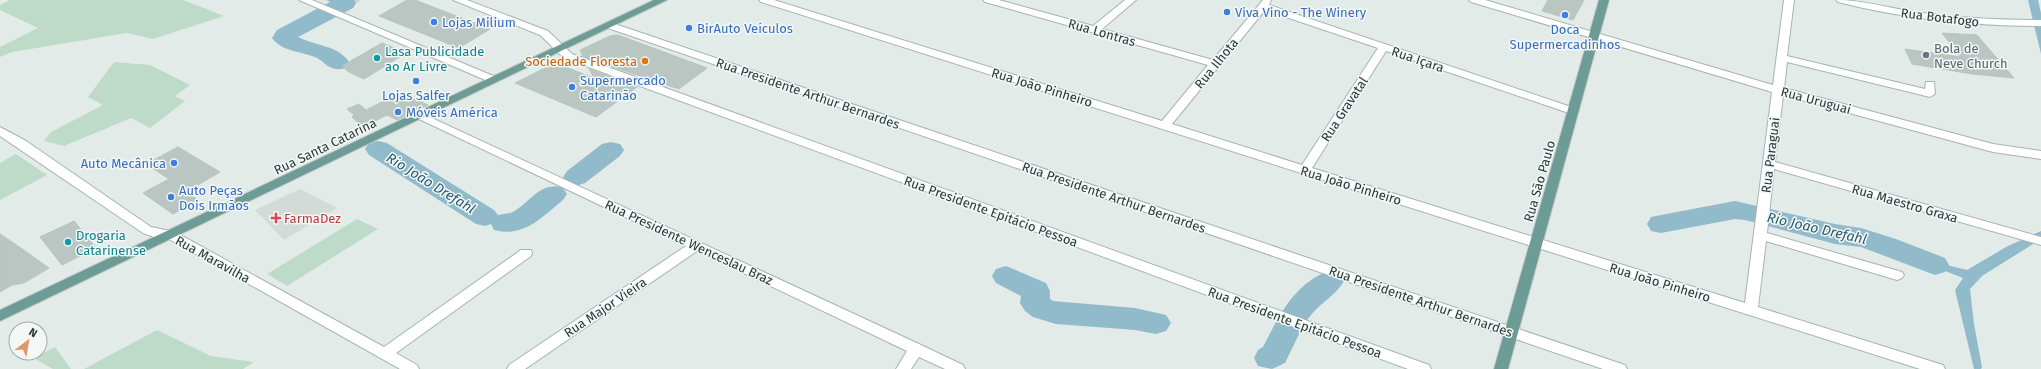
<svg xmlns="http://www.w3.org/2000/svg" width="2041" height="369" viewBox="0 0 2041 369" font-family="'Fira Sans',sans-serif">
  <style>
    .built { fill: #d2dbd8 }
    .green { fill: #bedac9 }
    .water { fill: #91baca }
    .lines { fill: none; stroke-linecap: round; stroke-linejoin: round }
    .stream { stroke: #91baca; stroke-width: 4 }
    .river { fill: #91baca; fill-rule: evenodd }
    .building { fill: #b9c6c2; stroke: #b6c4c0 }
    .street-casing { stroke: #a6b3b0; stroke-width: 2 }
    .secondary-casing { stroke: #a3b6b1; stroke-width: 2 }
    .primary-casing { stroke: #c2c8c7; stroke-width: 2 }
    .street { fill: #fff; fill-rule: evenodd }
    .secondary { fill: #fff; fill-rule: evenodd }
    .primary { fill: #6d9c96; fill-rule: evenodd }
    .shop-dot { fill: #3f7fe0; stroke: #f3f8f6; stroke-width: 1.5 }
    .worship-dot { fill: #6b7280; stroke: #f3f8f6; stroke-width: 1.5 }
    .culture-dot { fill: #0f9aa8; stroke: #f3f8f6; stroke-width: 1.5 }
    .food-dot { fill: #e8710a; stroke: #f3f8f6; stroke-width: 1.5 }
    .health-dot { fill: #e0444e; stroke: #f3f8f6; stroke-width: 1.5 }
    .labels { text-anchor: middle; stroke-width: 3; stroke-linejoin: round; paint-order: stroke }
    .shop-label { font-size: 13px; fill: #366cbe; stroke: #f3f8f6; text-anchor: start }
    .street-label { font-size: 13px; fill: #253b38; stroke: #f3f8f6 }
    .worship-label { font-size: 13px; fill: #5b616d; stroke: #f3f8f6; text-anchor: start }
    .culture-label { font-size: 13px; fill: #0d838f; stroke: #f3f8f6; text-anchor: start }
    .food-label { font-size: 13px; fill: #c56008; stroke: #f3f8f6; text-anchor: end }
    .health-label { font-size: 13px; fill: #be3a42; stroke: #f3f8f6; text-anchor: start }
    .water-label { font-size: 14px; font-style: italic; fill: #255b70; stroke: #f3f8f6 }
  </style>
  <rect width="100%" height="100%" fill="#e3ebe9"/>
  <path class="built" d="M300,189l37,19 -53,32 -29,-30z"/>
  <path class="green" d="M10,0h173l41,16 -71,23 -26,-6 -115,19 -12,5v-10l38,-19 -38,-18v-5z
    M325,0h36l-16,9z
    M114,62l36,3 40,20 -15,11 10,5 -35,27 -19,-10 -67,28 -20,-5 7,-9 52,-27 -15,-8z
    M16,154l31,21 -47,25v-37z
    M357,219l21,10 -91,57 -20,-12z
    M157,330l54,26 43,6 -11,7h-159z
    M55,347l16,22h-18l-19,-11z"/>
  <path class="water" d="M2028,0h10l3,13v41z
    M2041,231v8l-59,37 -12,13 4,35 8,43 -1,2h-7l-19,-79 8,-12 -61,-24 65,16 41,-24z"/>
  <g class="lines">
    <path class="stream" d="M345,3l6,-3"/>
    <path class="river" d="M328,0h26l2,3 -3,5 -55,29c18,9 40,8 52,26l-3,5c-5,1 -10,2 -15,0 -6,-2 -10,-8 -15,-10 -15,-7 -35,-6 -45,-20l5,-8 53,-28z
      M378,141l9,2 107,67 4,5c4,-1 11,-1 15,-3 18,-10 27,-31 50,-24l4,6 -4,6c-21,17 -39,38 -69,30l-3,-6 -6,2 -9,-2 -107,-69 -4,-6 4,-6z
      M611,142l9,2 4,6 -4,6 -35,27 -9,3 -9,-3 -4,-6 4,-6 35,-27z
      M1735,201l100,23 26,4 35,11 49,19 4,7 -4,7 -10,3 -74,-28 -26,-3 -90,-24 -10,-1 -74,14 -10,-2 -4,-7 4,-7 10,-2z
      M1006,266l40,17 4,8v8l3,2 82,7 31,7 5,8 -5,8 -10,3 -21,-4 -79,-6 -23,-7 -8,-6 -5,-8 1,-7 -25,-13 -4,-7 4,-7z
      M1330,271l10,3 4,7c-9,16 -27,23 -38,41l-5,1 2,3 -18,37 -13,6 -14,-3 -4,-8 4,-8 5,-3 15,-29 5,-2 -2,-2c11,-19 28,-37 49,-43z"/>
  </g>
  <path class="building" d="M407,0h8l75,29 -31,19 -80,-32z
    M1548,0h36l-11,20 -31,-9z
    M1942,33l35,2 37,43 -42,-4 -60,-10 -7,-15 56,8z
    M616,35h2l89,33 -28,21 -96,-32 -3,-7 30,-14z
    M382,43l24,10 -42,26 -15,-7 -7,-6z
    M555,63l39,15 -5,-9 48,18 -41,30 -81,-34z
    M400,93l28,12 -31,15 -10,-5 -24,12 -11,-10 2,-2 -7,-6 12,-5 7,6z
    M178,147l42,25 -34,20 12,8 -25,14 -30,-21 26,-14 -23,-15z
    M74,221l22,27 -34,17 -22,-28z
    M0,234l18,12 31,22 -25,15 -12,2 -12,7z"/>
  <g class="lines">
    <defs>
      <path id="street" d="M299,0h13l186,78 1,2 -5,3 -4,-1z
        M759,0h15l388,121 46,-56 -223,-63 -2,-2h16l94,26 32,-26h11l-34,29 111,31 50,-60h8l-2,5 308,104 2,2 -6,3 -4,-1 -183,-62 -74,117 433,135 27,-211 -301,-90 -2,-2h16l288,85 11,-85h10l-7,56 138,33 1,-7h8l1,12 -5,3 -143,-35 -3,26 209,56 48,7v8l-48,-7 -210,-57 -8,67 266,75v8l-267,-76 -7,64 135,39 2,3 -2,3 -5,2 -131,-39 -8,66 185,58 2,4h-25l-1159,-367zM1265,10l113,38 -76,117 -130,-41z
        M609,22l1016,343 2,4h-24l-998,-342 -1,-2z
        M421,113l500,232 42,20 2,4h-20l-26,-12 -8,12h-15l11,-18 -210,-100 -172,118h-18l2,-4 177,-119 -269,-128 -2,-2 2,-2z
        M0,127l26,14 125,86 24,5 209,115 137,-97h10l1,3 -1,3 -135,97 21,12 2,4h-19l-231,-130 -12,-1 -14,-5 -143,-97z"/>
      <path id="secondary" d="M453,0h14l81,31 24,23 857,311 2,4h-23l-844,-311 -24,-23z
        M1836,0c27,0 53,8 79,12 42,6 84,8 126,8v6c-69,0 -137,-7 -203,-24z"/>
      <path id="primary" d="M654,0h13l-667,321v-11z
        M1599,0h10l-101,369h-14z"/>
    </defs>
    <use href="#street" class="street-casing"/>
    <use href="#secondary" class="secondary-casing"/>
    <use href="#primary" class="primary-casing"/>
    <use href="#street" class="street"/>
    <use href="#secondary" class="secondary"/>
    <use href="#primary" class="primary"/>
  </g>
  <g class="shop-dot">
    <circle cx="1227" cy="12" r="4"/>
    <circle cx="1565" cy="15" r="4"/>
    <circle cx="434" cy="22" r="4"/>
    <circle cx="689" cy="28" r="4"/>
    <circle cx="416" cy="81" r="4"/>
    <circle cx="572" cy="87" r="4"/>
    <circle cx="398" cy="112" r="4"/>
    <circle cx="174" cy="163" r="4"/>
    <circle cx="171" cy="197" r="4"/>
  </g>
  <circle class="worship-dot" cx="1926" cy="55" r="4"/>
  <g class="culture-dot">
    <circle cx="377" cy="58" r="4"/>
    <circle cx="68" cy="242" r="4"/>
  </g>
  <circle class="food-dot" cx="645" cy="61" r="4"/>
  <path class="health-dot" d="M274 212h4v4h4v4h-4v4h-4v-4h-4v-4h4z"/>
  <g class="labels">
    <g class="shop-label">
      <text x="1235" y="17">Viva Vino - The Winery</text>
      <text x="442" y="27">Lojas Milium</text>
      <text x="697" y="33">BirAuto Veículos</text>
      <text x="1565" y="34" text-anchor="middle">Doca<tspan x="1565" dy="15">Supermercadinhos</tspan></text>
      <text x="580" y="85">Supermercado<tspan x="580" dy="15">Catarinão</tspan></text>
      <text x="416" y="100" text-anchor="middle">Lojas Salfer</text>
      <text x="406" y="117">Móveis América</text>
      <text x="166" y="168" text-anchor="end">Auto Mecânica</text>
      <text x="179" y="195">Auto Peças<tspan x="179" dy="15">Dois Irmãos</tspan></text>
    </g>
    <g class="street-label">
      <text transform="translate(1940 17) rotate(7)" y="5">Rua Botafogo</text>
      <text transform="translate(1102 32) rotate(16)" y="5">Rua Lontras</text>
      <text transform="translate(1418 59) rotate(19)" y="5">Rua Içara</text>
      <text transform="translate(1216 63) rotate(-51)" y="5">Rua Ilhota</text>
      <text transform="translate(1042 87) rotate(17)" y="5">Rua João Pinheiro</text>
      <text transform="translate(808 93) rotate(19)" y="5">Rua Presidente Arthur Bernardes</text>
      <text transform="translate(1816 100) rotate(15)" y="5">Rua Uruguai</text>
      <text transform="translate(1344 109) rotate(-57)" y="5">Rua Gravatal</text>
      <text transform="translate(325 146) rotate(-26)" y="5">Rua Santa Catarina</text>
      <text transform="translate(1770 155) rotate(-83)" y="5">Rua Paraguai</text>
      <text transform="translate(1539 181) rotate(-74)" y="5">Rua São Paulo</text>
      <text transform="translate(1351 185) rotate(17)" y="5">Rua João Pinheiro</text>
      <text transform="translate(1114 197) rotate(19)" y="5">Rua Presidente Arthur Bernardes</text>
      <text transform="translate(1905 203) rotate(16)" y="5">Rua Maestro Graxa</text>
      <text transform="translate(991 211) rotate(20)" y="5">Rua Presidente Epitácio Pessoa</text>
      <text transform="translate(689 242) rotate(25)" y="5">Rua Presidente Wenceslau Braz</text>
      <text transform="translate(213 259) rotate(29)" y="5">Rua Maravilha</text>
      <text transform="translate(1660 282) rotate(17)" y="5">Rua João Pinheiro</text>
      <text transform="translate(1421 301) rotate(19)" y="5">Rua Presidente Arthur Bernardes</text>
      <text transform="translate(605 307) rotate(-34)" y="5">Rua Major Vieira</text>
      <text transform="translate(1295 322) rotate(20)" y="5">Rua Presidente Epitácio Pessoa</text>
    </g>
    <g class="worship-label">
      <text x="1934" y="53">Bola de<tspan x="1934" dy="15">Neve Church</tspan></text>
    </g>
    <g class="culture-label">
      <text x="385" y="56">Lasa Publicidade<tspan x="385" dy="15">ao Ar Livre</tspan></text>
      <text x="76" y="240">Drogaria<tspan x="76" dy="15">Catarinense</tspan></text>
    </g>
    <g class="food-label">
      <text x="637" y="66">Sociedade Floresta</text>
    </g>
    <g class="health-label">
      <text x="284" y="223">FarmaDez</text>
    </g>
    <g class="water-label">
      <text transform="translate(431 183) rotate(32)" y="5">Rio João Drefahl</text>
      <text transform="translate(1817 228) rotate(13)" y="5">Rio João Drefahl</text>
    </g>
  </g>
  <g transform="translate(28 341) rotate(31)"><circle r="19" fill="#f3f8f6" stroke="#a1acaa"/>
  <path d="M0-3L7 15L0 10L-7 15Z" fill="#e3966a"/>
  <text y="-6" font-size="11" font-weight="bold" text-anchor="middle" fill="#253b38">N</text>
  </g>
</svg>
